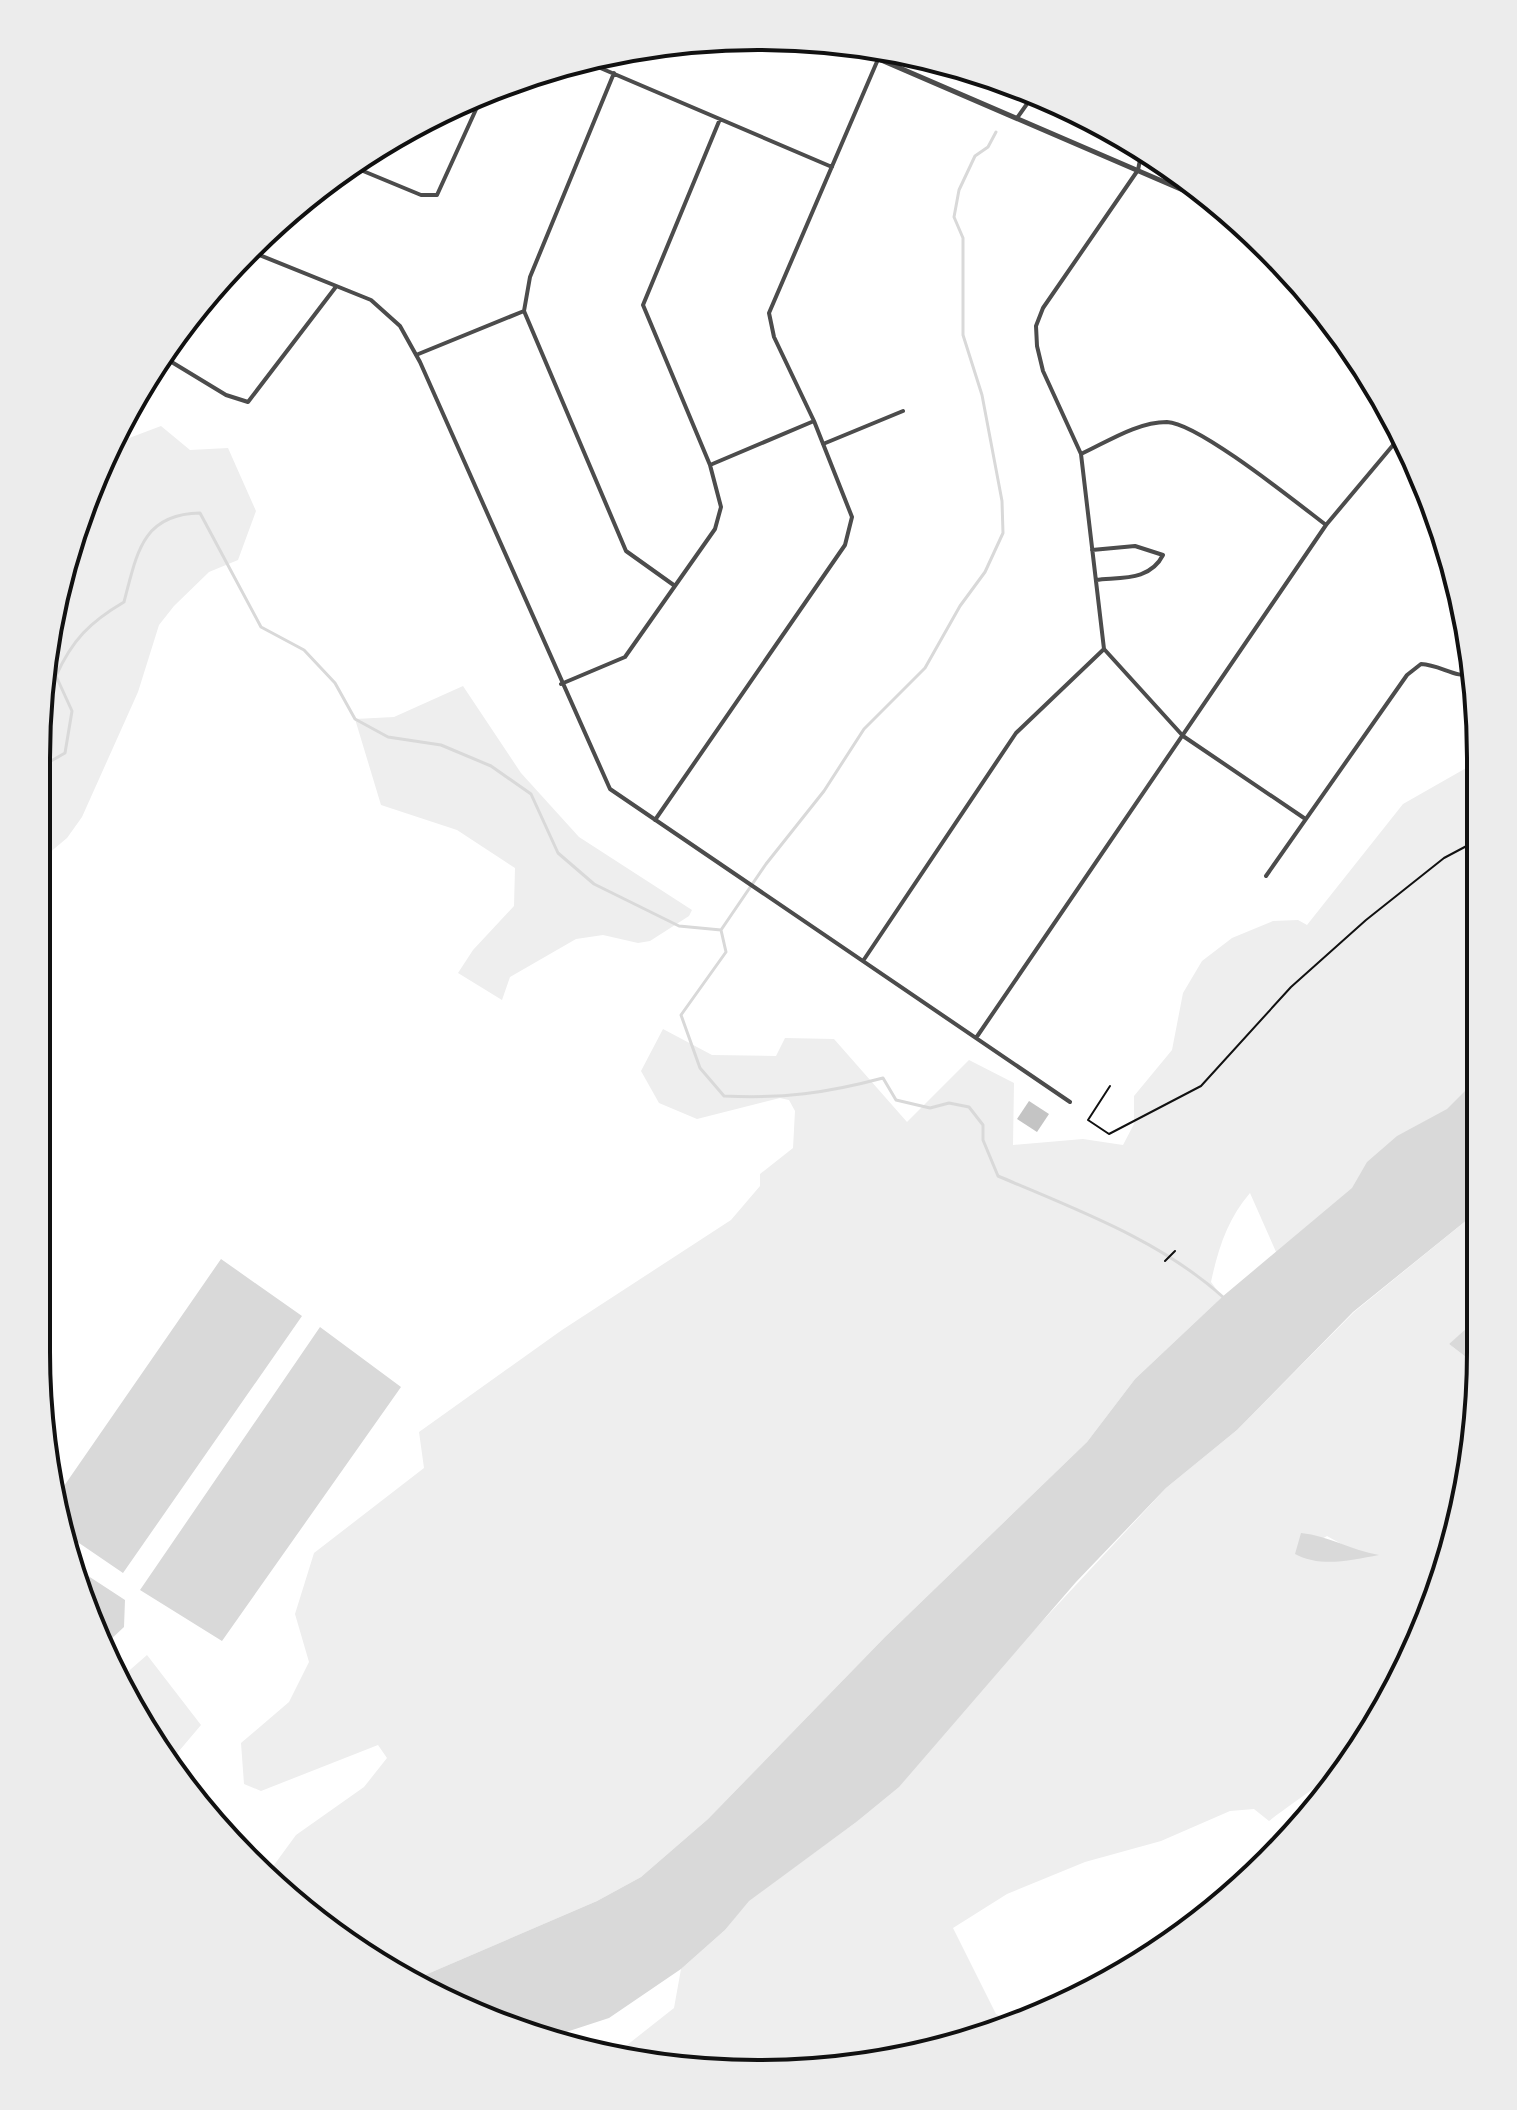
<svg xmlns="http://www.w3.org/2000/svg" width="1517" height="2110" viewBox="0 0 1517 2110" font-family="'Libre Baskerville',serif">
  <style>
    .green { fill: #eee; fill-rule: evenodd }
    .water { fill: #d9d9d9 }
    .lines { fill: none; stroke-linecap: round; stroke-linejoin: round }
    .stream { stroke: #d9d9d9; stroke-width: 3 }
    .building { fill: #c4c4c4 }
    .path { stroke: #111; stroke-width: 2 }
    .minor { stroke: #4c4c4c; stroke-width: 4 }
    .tertiary { stroke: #4c4c4c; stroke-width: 5 }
    .rim { fill: none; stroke: #111; stroke-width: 4 }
  </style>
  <rect width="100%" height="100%" fill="#fff"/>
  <path class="green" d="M161,426l29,24 38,-2 28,63 -18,49 -29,12 -35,34 -15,19 -21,67 -56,125 -15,21 -31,26v-106l14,-141 66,-174z
    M463,686l58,87 58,64 113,73 -3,6 -39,25 -12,2 -35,-8 -27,4 -66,38 -8,23 -44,-27 15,-23 41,-44 1,-38 -58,-38 -76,-25 -26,-86 39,-2z
    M1475,763l3,387 -183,145 -45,-102c-22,25 -32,56 -39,89l11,15 -87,82 -48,63 -202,195 -177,182 -67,58 -44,24 -186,80 -129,-86 -16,-19 30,-41 68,-48 23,-29 -9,-13 -117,46 -17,-7 -3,-41 48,-41 20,-40 -14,-48 19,-61 110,-85 -5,-36 143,-102 169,-110 29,-34v-12l33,-26 2,-37 -6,-11 -9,-2 -83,21 -38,-16 -18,-32 22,-42 49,26 64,1 9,-18 49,1 73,83 62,-62 45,23 -1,62 70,-6 40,6 11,-21v-28l38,-46 11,-57 19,-32 30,-23 41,-17 25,-1 9,5 96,-121z
    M1478,1211l1,109 -30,24 30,23c1,119 -48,292 -123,385 -18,22 -63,50 -87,69l-15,-12 -24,2 -69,30 -76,21 -78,32 -54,34 43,86 13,6 -156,48h-189l-47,-15 57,-45 7,-39 44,-39 23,-29 107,-78 311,-335 71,-58 117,-118zM1327,1536l27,15 21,4 -79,-1z
    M147,1655l54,70 -33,39 -10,-11 -35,-77z"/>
  <path class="water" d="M1477,1079l1,132 -125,101 -116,118 -71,58 -90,94 -177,205 -44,36 -106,78 -24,29 -44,39 -72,49 -52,17 -118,-35 -28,-19 186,-80 44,-24 67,-58 177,-182 202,-195 48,-63 87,-82 130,-109 15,-26 30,-26 50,-27z
    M221,1259l81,57 -179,257 -63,-43 -5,-31z
    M1476,1320h3v47l-30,-23z
    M320,1327l81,60 -179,254 -82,-51z
    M1301,1533c28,3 50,17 78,22 -28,5 -58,13 -84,-1z
    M73,1566l52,34 -1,27 -16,15z"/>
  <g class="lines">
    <path class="stream" d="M1013,86l2,7
      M37,749l14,12 14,-8 7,-42 -16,-35c16,-36 34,-54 68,-74 13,-49 18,-88 76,-89l61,114 43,23 31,33 20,36 33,18 53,8 50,21 40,28 27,59 36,31 85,42 42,4 5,22 -45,63 19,53 24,28c58,3 103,-3 159,-18l13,22 34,8 19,-5 20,4 14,18v15l15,36c79,34 162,64 225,121
      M721,930l45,-66 58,-73 40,-62 61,-61 35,-62 25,-34 18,-39 -1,-32 -20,-106 -19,-60v-97l-9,-21 5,-27 16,-34 13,-9 8,-15"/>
  </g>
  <path class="building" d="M1029,1101l20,13 -12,18 -20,-13z"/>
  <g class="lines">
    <path class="path" d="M1110,1086l-22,34 21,14 92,-48 90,-99 75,-67 78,-62 32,-17
      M1165,1261l10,-10"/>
    <path class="minor" d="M584,61l248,106
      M614,73l-84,204 -6,34 102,240 49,35
      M1017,118l17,-24
      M1142,150l-4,20 -95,138 -7,18 1,20 6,25 38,83 23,195 79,87 121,82
      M351,166l70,29h16l46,-101
      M252,252l119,48 29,26 20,36 190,427 460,313
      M416,355l108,-44
      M165,358l61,37 22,7 87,-114
      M823,444l80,-33
      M1081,454c26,-12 56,-32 86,-32 31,1 130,81 159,103
      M710,465l104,-44
      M1092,550l43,-4 28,9c-13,26 -42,22 -67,25
      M561,684l64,-27 90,-128 6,-22 -11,-42 -67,-160 77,-186
      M655,820l190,-275 7,-28 -38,-96 -40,-84 -5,-24 113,-263
      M1266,876l141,-201 14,-11c20,1 33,14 54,11
      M863,961l153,-228 88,-84
      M976,1038l350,-513 73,-87"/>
    <path class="tertiary" d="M844,44l376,162"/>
  </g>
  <path d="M0 0H1517V2110H0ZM758 50H759A708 708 0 0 1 1467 758V1352A708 708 0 0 1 759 2060H758A708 708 0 0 1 50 1352V758A708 708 0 0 1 758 50Z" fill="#ececec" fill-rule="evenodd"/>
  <path class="rim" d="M758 50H759A708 708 0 0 1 1467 758V1352A708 708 0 0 1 759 2060H758A708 708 0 0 1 50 1352V758A708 708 0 0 1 758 50Z"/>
</svg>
